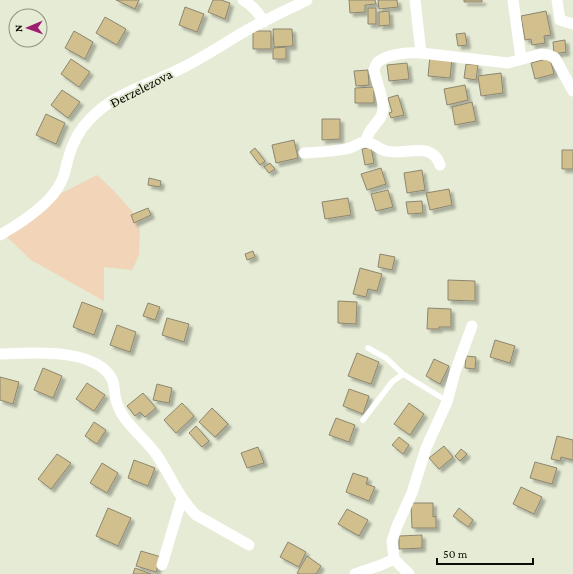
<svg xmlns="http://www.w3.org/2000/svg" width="573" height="574" viewBox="0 0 573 574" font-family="'Crimson Pro',serif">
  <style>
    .green { fill: #f2d4b8 }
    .building { fill: #d1c08d; stroke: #8c8670; filter: url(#shadow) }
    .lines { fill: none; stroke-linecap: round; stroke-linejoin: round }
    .service { stroke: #fff; stroke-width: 5.5 }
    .minor { stroke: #fff; stroke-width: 11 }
    .labels { text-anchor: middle; stroke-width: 4; stroke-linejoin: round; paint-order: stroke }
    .street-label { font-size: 14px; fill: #0b0d06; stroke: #e5ebd4 }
  </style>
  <defs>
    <filter id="shadow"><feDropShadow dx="3.5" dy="3.5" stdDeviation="1" flood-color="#0004"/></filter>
  </defs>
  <rect width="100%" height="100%" fill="#e5ebd4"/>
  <path class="green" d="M97,175l16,15 19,21 8,19 -1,25 -7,15 -28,-3v34l-73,-41 -25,-24 54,-42z"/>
  <path class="building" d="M116,0h23l-4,9z
    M213,0h8l9,3 -5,16 -17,-7z
    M349,0h26l1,4 -11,1v7l-15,1z
    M378,0h19l1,7 -19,2z
    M464,0h18v2h-18z
    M185,7l19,7 -7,18 -18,-7z
    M368,8h8v16h-8z
    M389,11l1,14 -11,1v-14z
    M546,11l5,24 -7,1 1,7 -13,2 -1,-6 -6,1 -4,-24z
    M105,17l21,12 -9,16 -21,-12z
    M273,29h19l1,17 -19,1z
    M74,31l19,11 -8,17 -20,-11z
    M253,31h18v18h-18z
    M465,33l2,12 -9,1 -2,-12z
    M565,40l1,12 -12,2 -1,-12z
    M286,47v12h-13v-11z
    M430,56l22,2 -2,20 -22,-2z
    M550,58l4,16 -19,5 -4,-16z
    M71,59l19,13 -11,15 -18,-13z
    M407,63l2,16 -20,2 -2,-16z
    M466,64l12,1 -2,15 -12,-2z
    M368,70l1,15 -13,1 -2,-15z
    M501,73l2,20 -22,3 -3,-20z
    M465,85l3,15 -21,5 -3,-16z
    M374,87v16h-19v-15z
    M62,90l18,12 -12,16 -17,-13z
    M398,95l6,20 -13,3 -2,-5 3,-1 -4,-14z
    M472,102l4,19 -21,4 -3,-18z
    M46,114l19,9 -9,21 -20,-9z
    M322,119h18v20l-18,1z
    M294,140l4,18 -22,5 -4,-18z
    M371,147l3,16 -9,2 -3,-16z
    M255,148l10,13 -5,4 -10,-13z
    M562,150h11v19h-11z
    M270,163l5,6 -6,4 -5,-6z
    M381,168l5,16 -19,6 -6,-16z
    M422,170l3,20 -18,3 -3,-20z
    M149,178l12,3 -1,6 -12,-2z
    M449,189l3,16 -22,5 -4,-17z
    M388,190l5,17 -17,4 -5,-17z
    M348,198l3,17 -26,4 -3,-17z
    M422,201l1,12 -15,1 -2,-12z
    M148,208l3,7 -17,8 -3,-8z
    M253,251l2,6 -8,3 -2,-6z
    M380,254l15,3 -3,13 -14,-3z
    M360,268l22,6 -5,17 -9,-2 -2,8 -13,-3z
    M448,280l27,1v20l-27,-1z
    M338,301l19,1 -1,22 -18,-1z
    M82,302l21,8 -9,25 -21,-8z
    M148,303l12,4 -5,13 -12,-4z
    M428,308l23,1v18h-12v2h-12z
    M167,318l22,6 -5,18 -22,-7z
    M117,325l19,7 -6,20 -20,-7z
    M495,340l20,6 -5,17 -20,-6z
    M357,353l22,9 -8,22 -23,-8z
    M466,356l10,1 -1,12 -10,-1z
    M434,359l15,7 -9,18 -14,-8z
    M43,368l19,8 -9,22 -19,-8z
    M0,377l19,5 -6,22 -13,-4z
    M87,383l18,12 -11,16 -18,-12z
    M157,384l15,4 -3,15 -16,-3z
    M349,389l20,7 -6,18 -20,-8z
    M143,393l13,15 -11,9 -5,-5 -5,4 -8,-10z
    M182,403l12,13 -18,17 -12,-13z
    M409,403l15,11 -14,21 -16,-11z
    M212,408l16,16 -13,13 -16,-15z
    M336,418l19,7 -6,17 -20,-7z
    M94,422l12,8 -9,14 -12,-8z
    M196,426l13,15 -7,6 -13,-14z
    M557,436l16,4v20l-12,-3 -1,4 -9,-2z
    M399,437l10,8 -6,9 -11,-9z
    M444,446l9,11 -14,12 -10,-11z
    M258,447l6,16 -17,5 -6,-15z
    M461,449l6,5 -7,7 -5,-5z
    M57,454l14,9 -20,26 -13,-10z
    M134,460l21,8 -7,18 -20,-8z
    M535,462l22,6 -5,16 -22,-6z
    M102,463l16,10 -11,20 -17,-10z
    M353,473l15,5 -2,6 9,3 -6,14 -23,-9z
    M521,487l21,10 -8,17 -21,-10z
    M411,503h22v14l3,-1v12h-24z
    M108,508l23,10 -13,28 -22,-10z
    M459,508l14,12 -5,7 -15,-11z
    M347,509l21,11 -9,16 -21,-12z
    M422,535v13l-23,1v-13z
    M288,542l18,10 -7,15 -19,-10z
    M141,551l20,6 -5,15 -20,-6z
    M307,556l14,10 -5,8h-17l-2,-1z
    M135,568l16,6h-18z"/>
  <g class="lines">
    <path class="service" d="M368,348l18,10 17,16 44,27
      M363,420l29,-38 11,-8"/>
    <path class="minor" d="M243,0c9,5 15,12 21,22
      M415,0l6,53
      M513,0l8,59
      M557,0l3,20 13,4
      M366,142c1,-14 16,-20 17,-32 1,-11 -7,-29 -9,-40 1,-2 2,-7 4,-8 8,-8 32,-10 43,-9l87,10 33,-9 8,1 6,3 18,33
      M304,153c15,-1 31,-1 46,-5 5,-2 9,-5 14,-6 8,-1 14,7 22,9 19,5 46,-11 54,14
      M0,235c21,-12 51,-31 61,-53 4,-7 5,-16 7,-23 4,-15 11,-29 22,-40 24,-26 61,-35 92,-51 22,-11 43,-25 65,-38 20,-11 40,-20 60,-30
      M0,354c30,-1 95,-7 112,25 3,6 2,14 4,21 1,5 4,10 6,14 9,15 24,26 34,40 14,20 22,43 40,61l53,30
      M162,565l20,-67
      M355,574l26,-9 13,-6
      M409,574l-15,-15 -2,-18 5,-15 15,-33 14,-45 21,-46 8,-30 17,-46"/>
  </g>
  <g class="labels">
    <g class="street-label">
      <text transform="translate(141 88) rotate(-27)" y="5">Đerzelezova</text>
    </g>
  </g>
  <g transform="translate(28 28) rotate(268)"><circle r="19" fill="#e5ebd4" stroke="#8e9282"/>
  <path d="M0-3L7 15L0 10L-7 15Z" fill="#9e1e72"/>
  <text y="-6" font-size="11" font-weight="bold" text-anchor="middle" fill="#0b0d06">N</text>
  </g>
  <path d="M437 558v6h96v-6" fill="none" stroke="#0b0d06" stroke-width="2"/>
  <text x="443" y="558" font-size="12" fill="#0b0d06" stroke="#e5ebd4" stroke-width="3" paint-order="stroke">50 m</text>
</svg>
